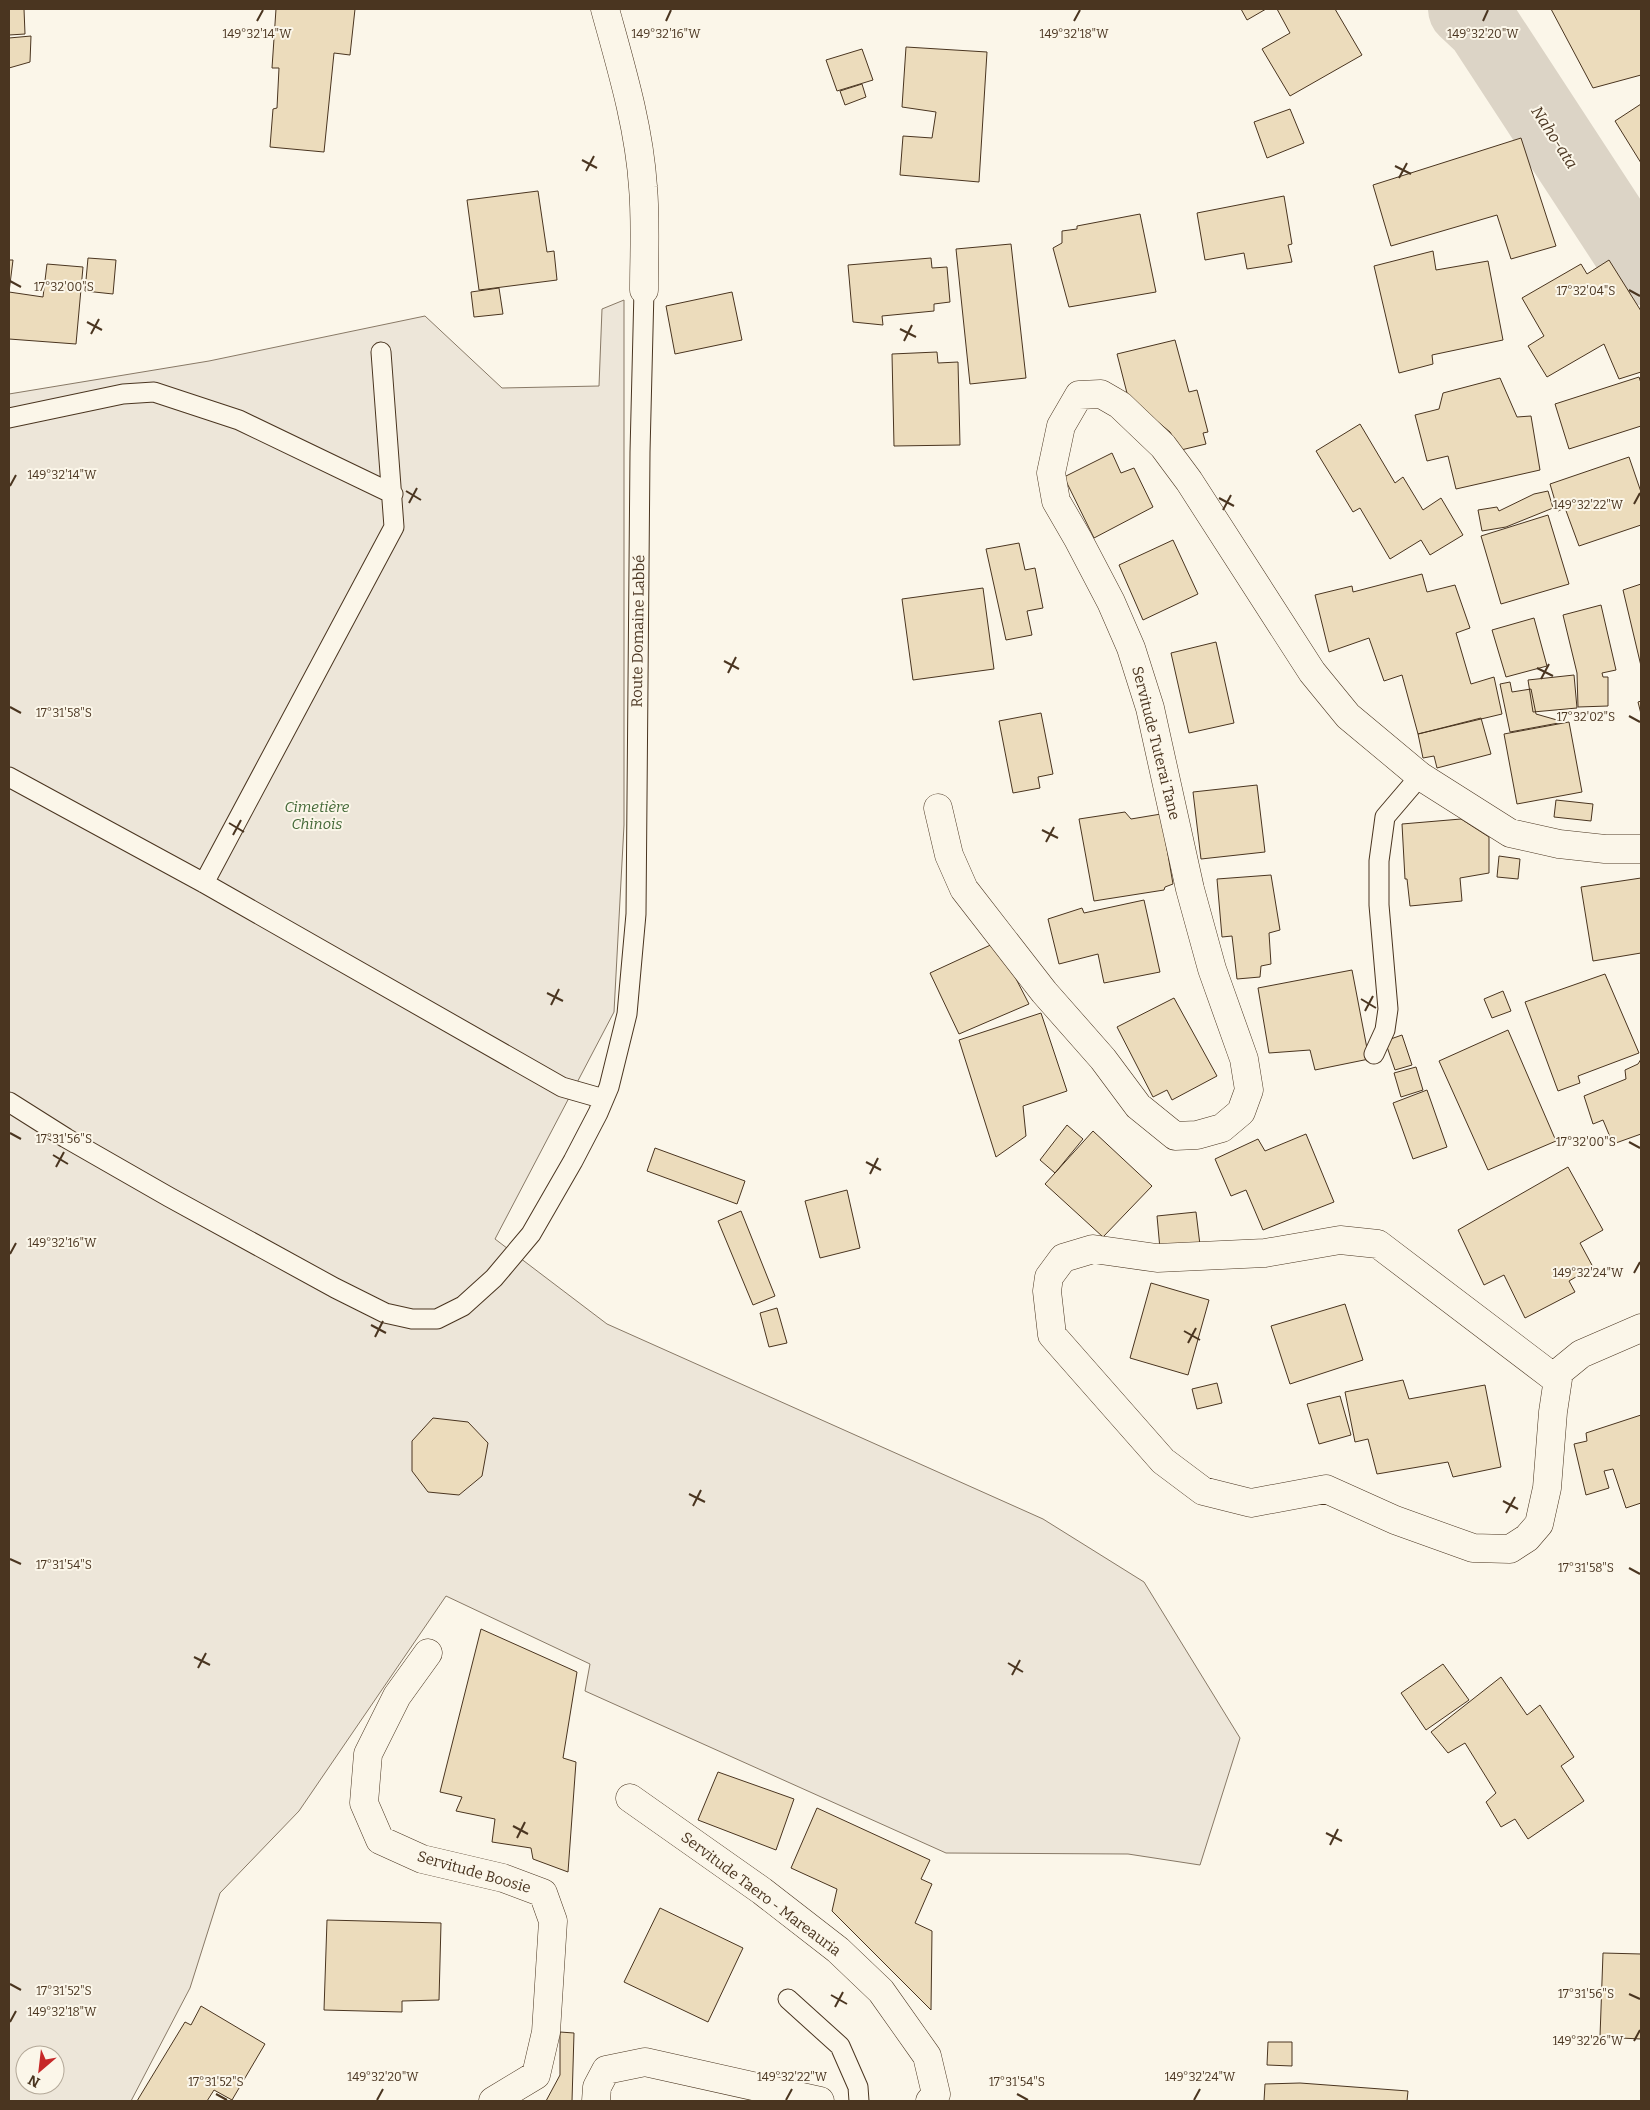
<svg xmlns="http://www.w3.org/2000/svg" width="1650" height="2110" viewBox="0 0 1650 2110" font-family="Bitter,serif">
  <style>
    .green { fill: #ede6d9; stroke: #887966; fill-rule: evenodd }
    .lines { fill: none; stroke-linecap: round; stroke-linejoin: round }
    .river { stroke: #dcd4c6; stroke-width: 74 }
    .building { fill: #ecdcbc; stroke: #4a3520 }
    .service-casing { stroke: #4a3520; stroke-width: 21 }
    .minor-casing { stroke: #4a3520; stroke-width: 29 }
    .service { stroke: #fbf6e9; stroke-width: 19 }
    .minor { stroke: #fbf6e9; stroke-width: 28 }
    .ticks { fill: none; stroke: #4a3520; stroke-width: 2 }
    .labels { text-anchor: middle; stroke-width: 4; stroke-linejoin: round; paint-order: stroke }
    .street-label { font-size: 15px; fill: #4a3520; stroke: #fbf6e9 }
    .park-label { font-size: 15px; font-style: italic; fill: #436837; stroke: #fbf6e9 }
    .water-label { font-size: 16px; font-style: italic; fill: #4a3520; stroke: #fbf6e9 }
    .ticks-label { font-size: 12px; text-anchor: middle; fill: #4a3520; stroke: #fbf6e9; stroke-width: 4; stroke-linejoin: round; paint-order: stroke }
  </style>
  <rect width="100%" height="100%" fill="#fbf6e9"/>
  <path class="green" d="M624,300v525l-10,187 -119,227 112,85 436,195 101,63 96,156 -40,127 -72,-11 -182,-1 -361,-162 5,-27 -144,-68 -147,215 -79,82 -30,95 -59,113h-122v-1707l200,-33 216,-45 77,72 97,-2 3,-77zM25,2055h30v30h-30z"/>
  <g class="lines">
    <path class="river" d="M1465,9l18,17 158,242"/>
  </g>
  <path class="building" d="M9,9h15l1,25 -16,1z
    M276,9h79l-5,46 -16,-2 -10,99 -54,-5 3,-38 4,-1 2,-40h-7z
    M1241,9h25l-19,11z
    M1277,9h58l27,46 -72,41 -28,-47 28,-16z
    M1551,9h90v66l-48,13z
    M31,36l-1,26 -21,6v-30z
    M906,47l81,5 -8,130 -79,-7 3,-39 29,2 4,-26 -34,-5z
    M862,49l11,31 -36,11 -11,-31z
    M862,84l4,13 -21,8 -5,-14z
    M1641,104v59l-26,-42z
    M1290,109l14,34 -37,15 -13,-36z
    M1521,138l35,108 -45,13 -14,-44 -106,31 -18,-61z
    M538,191l9,61 7,-1 3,29 -78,10 -12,-90z
    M1284,196l8,48 -4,1 4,17 -45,7 -3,-16 -39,7 -8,-47z
    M1140,214l16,78 -87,15 -16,-59 9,-5v-12l15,-2v-3z
    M1011,244l15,134 -56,6 -14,-135z
    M1433,251l3,19 52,-9 15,79 -71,15 1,9 -34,9 -25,-107z
    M88,258l28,2 -3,34 -28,-3z
    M931,258l1,10 15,-1 3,35 -16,2v7l-52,5 1,9 -30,-3 -5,-57z
    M9,260h4l-4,32 34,5 4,-33 36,3 -7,77 -67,-5z
    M1609,260l32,51v61l-22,7 -15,-35 -57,33 -19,-31 16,-10 -22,-38 59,-34 6,10z
    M499,288l4,26 -29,3 -3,-25z
    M732,292l10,48 -67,14 -9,-48z
    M1175,340l14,52 8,-2 11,42 -5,1 3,11 -25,6 -11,-18 -42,-35 -11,-43z
    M937,352l1,11 20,-1 2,83 -66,1 -2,-92z
    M1639,377l2,6v43l-72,23 -14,-45z
    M1500,378l17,39 14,-1 9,54 -84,19 -8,-33 -21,5 -12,-46 24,-6 4,-16z
    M1360,424l35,59 8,-6 20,33 18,-12 22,37 -33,20 -9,-15 -31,19 -30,-51 -7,4 -37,-61z
    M1112,453l9,20 13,-5 19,39 -59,31 -30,-61z
    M1629,457l12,35v33l-62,21 -14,-38 -7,3 -8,-27z
    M1548,491l5,17 -47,19 -24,4 -4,-21 19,-3 2,4 35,-17z
    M1548,515l21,69 -68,20 -20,-68z
    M1173,540l25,54 -55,26 -24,-55z
    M1019,543l6,27 10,-2 8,40 -16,3 5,24 -26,5 -20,-91z
    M1422,574l5,18 28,-7 15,43 -14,5 15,51 23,-7 8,37 -84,20 -16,-59 -18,6 -15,-43 -40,14 -14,-57 37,-9 1,6z
    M1641,584v82l-18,-76z
    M983,588l11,81 -81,11 -11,-81z
    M1601,605l15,65 -14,3 1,4h5v29l-30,1 -1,-34 -14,-58z
    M1534,618l13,48 -41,11 -14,-47z
    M1216,642l18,81 -45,10 -18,-80z
    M1574,675l3,33 -44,4 -5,-32z
    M1510,682l2,10 19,-3 5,25 28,8 -54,10 -10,-48z
    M1641,701v13l-3,-12z
    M1041,713l12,61 -15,3 2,11 -27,5 -14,-72z
    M1481,718l10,36 -54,14 -3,-12 -11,2 -5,-24z
    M1569,722l13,70 -65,12 -13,-70z
    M1257,785l8,67 -64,7 -8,-67z
    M1556,800l37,4 -2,17 -37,-4z
    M1125,812l6,7 30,-5 12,70 -8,3 -1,3 -70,11 -15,-82z
    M1461,819l28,18v36l-29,5 2,23 -52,5 -3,-27h-2l-3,-55z
    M1499,856l21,3 -2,20 -21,-2z
    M1271,875l9,55 -11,3 2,31 -10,2 -1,11 -23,2 -5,-43 -10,1 -5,-58z
    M1641,878v75l-48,8 -12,-74z
    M1144,900l16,72 -56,11 -6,-29 -39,10 -11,-45 34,-11 2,5z
    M997,942l32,62 -70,30 -29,-61z
    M1352,970l17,89 -54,11 -5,-20 -41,3 -11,-65z
    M1605,974l34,79 -61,23 2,7 -22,8 -33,-89z
    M1503,991l8,20 -19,7 -8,-19z
    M1174,998l43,78 -45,24 -5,-10 -14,7 -36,-70z
    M1041,1013l26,78 -44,15 3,30 -30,21 -37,-117z
    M1508,1030l48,111 -68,29 -49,-109z
    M1402,1035l10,30 -17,5 -10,-29z
    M1641,1059v75l-28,10 -10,-24 -10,4 -9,-28 42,-17 -1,-9 13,-6z
    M1416,1067l7,23 -22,7 -7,-24z
    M1427,1090l20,57 -34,12 -20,-56z
    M1067,1125l16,14 -28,34 -15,-13z
    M1093,1131l59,55 -49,51 -58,-53z
    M1306,1134l28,68 -71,28 -17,-40 -15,6 -16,-37 43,-20 7,12z
    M655,1148l90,33 -8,23 -90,-33z
    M1568,1167l35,63 -23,13 13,24 -24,14 6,11 -50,26 -21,-43 -20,10 -26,-55z
    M847,1190l13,58 -40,10 -15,-57z
    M741,1211l34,85 -22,9 -35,-84z
    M1196,1212l4,33 -40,4 -3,-33z
    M1151,1283l58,17 -21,75 -58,-17z
    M1345,1304l18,56 -73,24 -19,-58z
    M777,1308l10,35 -18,4 -9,-34z
    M1403,1380l6,19 76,-14 16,82 -48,10 -5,-15 -71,12 -9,-35 -13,3 -10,-50z
    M1217,1383l5,20 -25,6 -5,-20z
    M1340,1396l11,39 -32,9 -12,-40z
    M1641,1415v88l-15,5 -13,-39 -9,2 5,17 -23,7 -12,-51 13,-3 -1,-8z
    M433,1418l35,4 20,21 -6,33 -23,19 -31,-3 -16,-21v-30z
    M481,1629l96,43 -14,86 13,4 -8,110 -35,-13 -2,-11 -39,-6 3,-23 -39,-8 6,-14 -22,-5z
    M1443,1664l26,36 -43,30 -25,-37z
    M1501,1677l26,38 13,-10 34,52 -13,9 23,35 -56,38 -13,-20 -14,8 -15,-25 10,-9 -31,-50 -17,10 -17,-21z
    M718,1772l76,27 -18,51 -78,-30z
    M817,1808l113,52 -9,19 11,5 -17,39 17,8 -1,79 -99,-99 5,-22 -46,-21z
    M660,1908l83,40 -35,74 -84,-40z
    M327,1920l114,3 -2,77 -37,1v11l-78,-2z
    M1603,1953l38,1v85l-41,-2z
    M201,2006l64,38 -33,56 -18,-10 -7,11h-70l48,-79 6,3z
    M560,2032l14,1 -2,68h-26l14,-26z
    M1268,2042h24v24l-25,-1z
    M1300,2083l108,8 -1,10h-143l1,-17z"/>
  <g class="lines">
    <defs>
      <path id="service" d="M9,418l114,-24 31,-2 85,28 154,74
        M9,777l195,106 358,204 42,12
        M204,883l190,-356 -13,-175
        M1374,1054l11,-24 3,-21 -9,-104v-44l6,-44 35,-41
        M9,1102l57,36 103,59 166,91 50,25 27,6h25l26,-13 31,-28 37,-44 42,-73 25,-48 11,-26 18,-73 9,-100 4,-462 4,-162
        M788,1999l52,47 18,41 1,14"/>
      <path id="minor" d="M605,9c16,58 34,117 38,178 3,34 1,69 1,103
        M938,808l11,47 15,34 80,103 59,67 35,47 37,30 22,-1 25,-7 19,-16 8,-22 -5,-31 -32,-90 -22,-80 -40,-181 -19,-60 -20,-46 -33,-63 -22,-38 -5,-28 10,-47 18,-31 22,-1 19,11 43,41 26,35 123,191 36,44 72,60 90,57 49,11 46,5h36
        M1557,1380l-179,-136 -38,-4 -75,13 -108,5 -64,-9 -30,9 -14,19 -2,14 5,44 111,126 40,30 48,12 75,-14 69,31 78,28 37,1 17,-11 12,-14 8,-36 6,-76 6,-40 22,-18 60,-26
        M428,1653l-31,43 -29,58 -4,49 16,37 42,19 81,19 40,15 10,28 -7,111 -10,43 -43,26
        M630,1798l132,93 76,59 43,41 46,65 9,38 -6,7
        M596,2101l1,-14 9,-17 39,-8 175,39"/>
    </defs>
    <use href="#service" class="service-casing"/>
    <use href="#minor" class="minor-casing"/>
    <use href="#service" class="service"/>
    <use href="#minor" class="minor"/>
  </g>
  <path class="ticks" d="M257,21l6,-11M666,21l5,-11M1074,21l6,-11M1483,21l5,-11M582,160l15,8M1395,166l16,8M586,171l8,-15M1399,178l8,-15M10,281l11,6M1629,290l11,6M87,322l15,8M900,329l16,8M91,334l8,-15M904,341l8,-16M10,486l6,-11M406,491l15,9M1219,498l15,8M409,503l8,-15M1634,504l6,-11M1223,510l8,-15M724,661l15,8M1537,668l16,8M728,673l8,-16M1541,679l8,-15M10,707l11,6M1629,716l11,6M229,823l15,9M1042,830l16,8M233,835l8,-15M1046,842l8,-15M547,993l16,8M1361,999l15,9M551,1005l8,-16M1365,1011l8,-15M10,1133l11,6M1629,1142l11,6M53,1155l15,9M866,1162l15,8M56,1167l8,-15M870,1174l8,-16M10,1254l6,-11M1634,1273l6,-11M371,1325l15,8M1184,1331l16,9M375,1337l8,-16M1188,1343l8,-15M689,1494l16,8M1503,1501l15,8M693,1506l8,-16M1506,1513l9,-16M10,1559l11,5M1629,1568l11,6M194,1657l16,8M1008,1663l15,9M198,1668l8,-15M1012,1675l8,-15M513,1826l15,8M1326,1833l16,8M517,1838l8,-16M1330,1845l8,-16M10,1984l11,6M1629,1994l11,5M831,1995l16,9M835,2007l8,-15M10,2022l6,-11M1634,2041l6,-11M216,2094l11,6M1017,2094l11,6M377,2100l6,-11M786,2100l6,-11M1194,2100l6,-11"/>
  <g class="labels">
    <g class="street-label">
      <text transform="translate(638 631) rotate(-89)" y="5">Route Domaine Labbé</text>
      <text transform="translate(1156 743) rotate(76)" y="5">Servitude Tuterai Tane</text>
      <text transform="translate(474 1872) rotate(16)" y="5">Servitude Boosie</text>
      <text transform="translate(761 1894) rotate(37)" y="5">Servitude Taero - Mareauria</text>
    </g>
    <g class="park-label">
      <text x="317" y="812">Cimetière<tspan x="317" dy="17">Chinois</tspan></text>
    </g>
    <g class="water-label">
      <text transform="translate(1555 137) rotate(57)" y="6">Naho-ata</text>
    </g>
  </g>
  <g class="ticks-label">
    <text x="257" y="38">149°32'14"W</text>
    <text x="666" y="38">149°32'16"W</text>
    <text x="1074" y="38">149°32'18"W</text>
    <text x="1483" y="38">149°32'20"W</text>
    <text x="64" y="291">17°32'00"S</text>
    <text x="1586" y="295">17°32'04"S</text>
    <text x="62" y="479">149°32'14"W</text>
    <text x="1588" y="509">149°32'22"W</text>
    <text x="64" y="717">17°31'58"S</text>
    <text x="1586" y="721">17°32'02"S</text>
    <text x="64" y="1143">17°31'56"S</text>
    <text x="1586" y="1146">17°32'00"S</text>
    <text x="62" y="1247">149°32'16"W</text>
    <text x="1588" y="1277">149°32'24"W</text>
    <text x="64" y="1569">17°31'54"S</text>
    <text x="1586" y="1572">17°31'58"S</text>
    <text x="64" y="1995">17°31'52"S</text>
    <text x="1586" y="1998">17°31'56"S</text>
    <text x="62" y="2016">149°32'18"W</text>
    <text x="1588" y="2045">149°32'26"W</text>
    <text x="383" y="2081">149°32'20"W</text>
    <text x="792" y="2081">149°32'22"W</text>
    <text x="1200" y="2081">149°32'24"W</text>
    <text x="216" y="2086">17°31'52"S</text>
    <text x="1017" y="2086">17°31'54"S</text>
  </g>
  <rect width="1650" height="2110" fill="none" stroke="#4a3520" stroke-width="20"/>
  <g transform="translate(40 2070) rotate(208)"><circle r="24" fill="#fbf6e9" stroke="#b4a999"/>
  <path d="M0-4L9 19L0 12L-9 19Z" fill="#c62828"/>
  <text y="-8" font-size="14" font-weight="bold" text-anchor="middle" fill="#4a3520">N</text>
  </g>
</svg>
